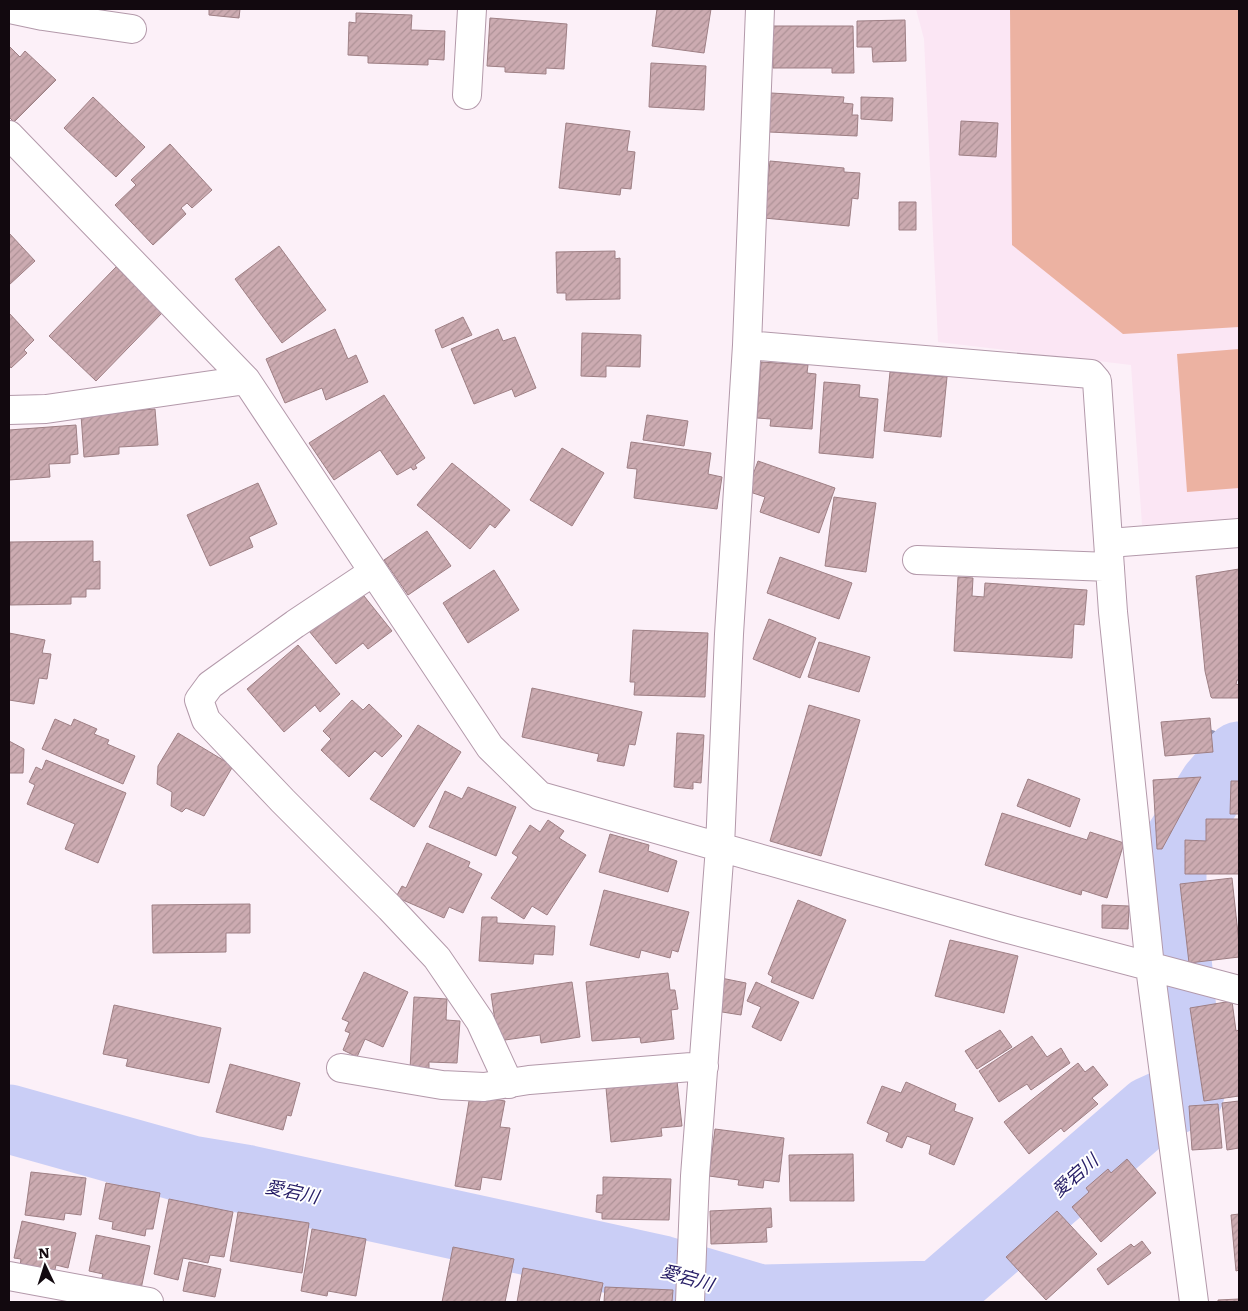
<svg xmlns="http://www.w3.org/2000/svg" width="1248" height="1311" viewBox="0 0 1248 1311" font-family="Literata,'Noto Sans JP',serif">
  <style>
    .built { fill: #fbe6f4 }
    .pitch { fill: #ecb2a2 }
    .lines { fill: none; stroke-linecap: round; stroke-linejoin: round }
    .stream { stroke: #9393b1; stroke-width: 11 }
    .river { stroke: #cacef6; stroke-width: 69 }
    .building { fill: url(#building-hatch); stroke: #9e7f84 }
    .street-casing { stroke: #b399aa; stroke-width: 30 }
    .street { stroke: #fff; stroke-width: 28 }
    .labels { text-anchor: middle; stroke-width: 4; stroke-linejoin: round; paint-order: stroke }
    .water-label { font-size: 18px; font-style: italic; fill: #251c65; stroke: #fff }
  </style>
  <defs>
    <pattern id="building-hatch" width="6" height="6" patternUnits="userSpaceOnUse" patternTransform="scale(1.25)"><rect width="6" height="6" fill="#ccabb1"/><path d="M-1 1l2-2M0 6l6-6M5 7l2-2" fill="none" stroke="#ae9297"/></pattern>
  </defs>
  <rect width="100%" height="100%" fill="#fcf0f8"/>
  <path class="built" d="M916,9h323v509l-97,7 -11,-160 -193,-23 -14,-303z"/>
  <path class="pitch" d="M1010,9h229v318l-116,7 -111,-89z
    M1239,349v139l-52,4 -10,-138z"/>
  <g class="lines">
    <path class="stream" d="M1198,731l41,14"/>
    <path class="river" d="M9,1119l182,51 54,9 417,91 98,29 178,-4 212,-184 40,-18 -18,-185v-51l6,-15 36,-57 25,-29"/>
  </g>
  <path class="building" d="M209,9h31l-1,9 -30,-3z
    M657,9h54l-7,44 -52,-7z
    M356,13l56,2 -1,15 34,1 -1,29 -16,-1v6l-60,-2v-7l-20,-1 1,-33 7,1z
    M490,18l77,6 -3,45 -18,-1v6l-41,-2v-5l-18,-1z
    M905,20l1,41 -33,1 -1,-15h-15v-26z
    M772,26h81l1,47h-22v-5h-59z
    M9,46l11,11 5,-6 31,29 -42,42 -5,-5z
    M651,63l55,3 -2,44 -55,-3z
    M771,93l73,4 -1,6 10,1 -1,11h6l-1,21 -88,-4z
    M93,97l52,50 -29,30 -52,-49z
    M861,97l32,1 -1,23 -31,-2z
    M961,121l37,2 -2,34 -37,-2z
    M566,123l64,8 -3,20 8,1 -4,37 -10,-1 -1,7 -61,-7z
    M170,144l42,46 -20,18 -5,-5 -6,5 5,6 -33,31 -38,-40 21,-20 -5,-5z
    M770,161l74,7v4l16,1 -2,26 -6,-1 -3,28 -85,-8z
    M899,202h17v28h-17z
    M9,233l26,28 -26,24z
    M279,246l47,64 -44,33 -47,-64z
    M615,251v8l5,-1v41l-54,1v-7h-9l-1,-41z
    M116,267l47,45 -67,69 -47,-45z
    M9,313l25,27 -10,10 3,3 -16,15 -2,-3z
    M463,317l9,18 -30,13 -7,-18z
    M335,329l13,30 8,-4 12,27 -42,18 -4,-12 -37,15 -19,-44z
    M498,329l5,12 12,-4 21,51 -21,9 -3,-8 -38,15 -23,-55z
    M582,333l59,2 -1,32 -34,-1v11l-25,-1z
    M761,362l47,3 -1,8 9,1 -4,55 -42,-3 1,-7 -14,-1z
    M890,372l57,5 -6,60 -57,-6z
    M824,382l36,3 -1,12 19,2 -5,59 -54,-5z
    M384,395l41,63 -10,7 2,3 -4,2 -2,-3 -14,8 -17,-25 -46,30 -25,-37z
    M155,409l3,36 -39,2v7l-35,3 -3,-42z
    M647,415l41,6 -4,25 -41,-6z
    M76,425l2,29 -8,1v8l-21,1 1,13 -41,3v-50z
    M631,442l80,11 -3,21 14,3 -5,32 -83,-11 3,-29 -10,-1z
    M562,448l42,25 -32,53 -42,-26z
    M758,461l77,27 -16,45 -59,-21 5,-15 -18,-6z
    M452,463l58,47 -15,18 -5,-4 -20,25 -53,-44z
    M258,483l19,41 -28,13 4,10 -43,19 -23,-51z
    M834,497l42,6 -10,69 -41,-6z
    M427,531l24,35 -43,29 -24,-35z
    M93,541v21l7,-1v28h-14v8h-15v7l-61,1v-63z
    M780,557l72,26 -13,36 -72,-26z
    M1239,569v111h-2l-1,4 3,1v13h-27l-1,-1 -6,-26 -9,-95z
    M494,570l25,40 -51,33 -25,-40z
    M958,577l15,1 -1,18 12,1 1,-14 102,7 -3,35 -10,-1 -2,34 -118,-7z
    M360,591l32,40 -24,18 -5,-6 -27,21 -27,-33z
    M769,619l47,19 -16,40 -47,-19z
    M633,630l75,3 -3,64 -71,-2 1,-13h-5z
    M9,633l36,7 -3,13 9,1 -4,25 -8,-1 -5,26 -25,-4z
    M819,642l51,15 -11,35 -51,-15z
    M298,645l42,49 -20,18 -5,-7 -31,27 -37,-43z
    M532,688l110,24 -7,33 -6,-1 -5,22 -27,-5 2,-7 -77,-17z
    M352,700l11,10 6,-6 33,32 -20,21 -7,-6 -26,26 -28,-27 10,-11 -8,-8z
    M809,705l51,15 -39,136 -51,-15z
    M1210,718l3,34 -48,4 -4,-34z
    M55,719l16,7 3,-7 23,10 -3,5 15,6 -2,4 28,12 -12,28 -81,-35z
    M418,725l43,27 -47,75 -44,-28z
    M178,733l55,33 -29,50 -18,-8 -4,4 -11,-6 1,-14 -15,-8 1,-18z
    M677,733l27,2 -3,48 -8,-1v7l-19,-2z
    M9,741l15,8 -1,24h-14z
    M46,760l80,33 -28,70 -33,-14 10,-25 -48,-20 8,-19 -6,-3 7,-15 6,3z
    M1201,777l-39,72h-5l-4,-69z
    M1028,779l52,20 -10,28 -53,-21z
    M1231,781h8v33h-9z
    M468,787l48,20 -20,49 -67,-29 16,-36 17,8z
    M1002,813l85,27 3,-8 34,11 -17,55 -25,-8 -1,5 -96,-30z
    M1206,819h33v55h-54v-34l21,1z
    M548,820l16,11 -5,7 27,17 -39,60 -15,-9 -8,13 -33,-21 27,-41 -6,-4 18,-28 10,7z
    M610,834l39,11 -1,6 29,10 -9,31 -69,-20z
    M427,843l43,19 -2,5 14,7 -19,39 -14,-6 -5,11 -48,-21 6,-11 4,2z
    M1232,878l7,65v14l-50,6 -9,-79z
    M604,890l85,22 -11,40 -6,-2 -2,8 -29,-8 -2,8 -49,-13z
    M798,900l48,20 -33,79 -42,-17 2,-5 -5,-3z
    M250,904v29h-24v19l-73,1 -1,-48z
    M1102,905l27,1 -1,23 -26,-1z
    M482,917h15v6l58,3 -2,29 -19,-1 -1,10 -54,-3z
    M950,940l68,16 -14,57 -69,-17z
    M364,972l44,20 -25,55 -18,-8 -8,18 -14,-7 7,-17 -5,-2 4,-9 -7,-3z
    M668,973l2,17h5l3,19 -7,1 3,29 -33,4 -1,-6 -48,4 -6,-59z
    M721,978l25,5 -5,32 -25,-4z
    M572,982l8,55 -39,6 -1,-8 -42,6 -7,-47z
    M756,982l43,20 -18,39 -29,-14 9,-20 -14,-6z
    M414,997l33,2 -1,21 14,1 -3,42 -28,-1v8l-19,-1z
    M1232,1001l4,30 3,-1v66l-35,5 -14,-93z
    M114,1005l107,23 -12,55 -83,-17 2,-7 -25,-5z
    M1000,1030l12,17 -35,22 -12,-18z
    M1032,1036l15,21 14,-9 9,15 -39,27 -4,-6 -28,18 -20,-31z
    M1078,1063l7,9 8,-6 15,19 -16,13 6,6 -34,28 -3,-4 -32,26 -25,-32z
    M230,1064l70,19 -9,33 -4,-1 -4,15 -67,-18z
    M677,1081l5,45 -21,2 1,8 -51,6 -5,-54z
    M906,1082l50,22 -2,7 19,7 -19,47 -25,-11 2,-9 -24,-9 -5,12 -16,-7 3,-8 -22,-10 15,-37 19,7z
    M470,1095l35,6 -5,26 10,1 -9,52 -19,-3 -2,13 -25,-4z
    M1239,1101v47l-12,2 -5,-47z
    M1218,1104l4,44 -30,2 -3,-44z
    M715,1129l69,9 -5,44 -15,-2 -1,8 -25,-3 1,-5 -30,-4z
    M853,1154l1,47h-64l-1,-46z
    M1127,1159l29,34 -55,49 -29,-35 17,-15 -3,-4 22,-19 3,4z
    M31,1172l55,6 -5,37 -16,-2 -1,7 -39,-5z
    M603,1177l68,2 -2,41 -67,-1v-6l-6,-1 1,-17h6z
    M106,1183l54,10 -7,36h-7l-1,7 -33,-7 1,-7 -14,-3z
    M169,1199l64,13 -9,45 -14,-2 -2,8 -25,-5 -5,22 -24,-6z
    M771,1208l1,19 -6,1 1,14 -56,2 -1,-33z
    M1057,1211l40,43 -51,46 -40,-43z
    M238,1212l71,11 -7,50 -72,-12z
    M1239,1214v56l-3,1 -5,-56z
    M22,1221l54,12 -8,35 -12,-3 -2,9 -34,-8 1,-7 -7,-1z
    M312,1229l54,10 -10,57 -28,-5 -1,5 -26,-5z
    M96,1235l54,11 -9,43 -40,-8 2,-7 -14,-3z
    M1142,1241l9,12 -43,32 -11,-16 34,-25 3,3z
    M453,1247l61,12 -9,43h-63z
    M189,1262l32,7 -6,28 -32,-6z
    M523,1268l80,15 -4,19h-82z
    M605,1287l68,3 -1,12h-68z
    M1239,1299v3h-21v-2z"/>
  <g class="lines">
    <defs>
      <path id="street" d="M10,9l33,7 89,13
        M467,95l5,-86
        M9,135l237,245 244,367 50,49 465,132 234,62
        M747,345l344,29 6,7 16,231 37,355 44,335
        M9,410l37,-1 200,-29
        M1109,543l130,-10
        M917,560l193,7
        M373,572l-78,52 -85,61 -11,15 7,20 77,81 107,107 47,50 43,63 29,63
        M341,1068l101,17 42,2 45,-7 175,-14
        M9,1276l140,26
        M690,1302l5,-126 25,-329 9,-213 18,-289 13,-336"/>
    </defs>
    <use href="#street" class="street-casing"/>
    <use href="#street" class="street"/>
  </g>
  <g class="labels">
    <g class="water-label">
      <text transform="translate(1075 1176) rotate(-41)" y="6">愛宕川</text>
      <text transform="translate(292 1192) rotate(12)" y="6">愛宕川</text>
      <text transform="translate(687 1278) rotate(16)" y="6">愛宕川</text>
    </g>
  </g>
  <rect width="1248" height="1311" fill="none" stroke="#12090f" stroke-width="20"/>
  <g transform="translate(45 1266) rotate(356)" stroke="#ffffff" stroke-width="4" paint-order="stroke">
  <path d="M0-4L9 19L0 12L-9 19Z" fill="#12090f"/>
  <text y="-8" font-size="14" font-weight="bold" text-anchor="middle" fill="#12090f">N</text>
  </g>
</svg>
